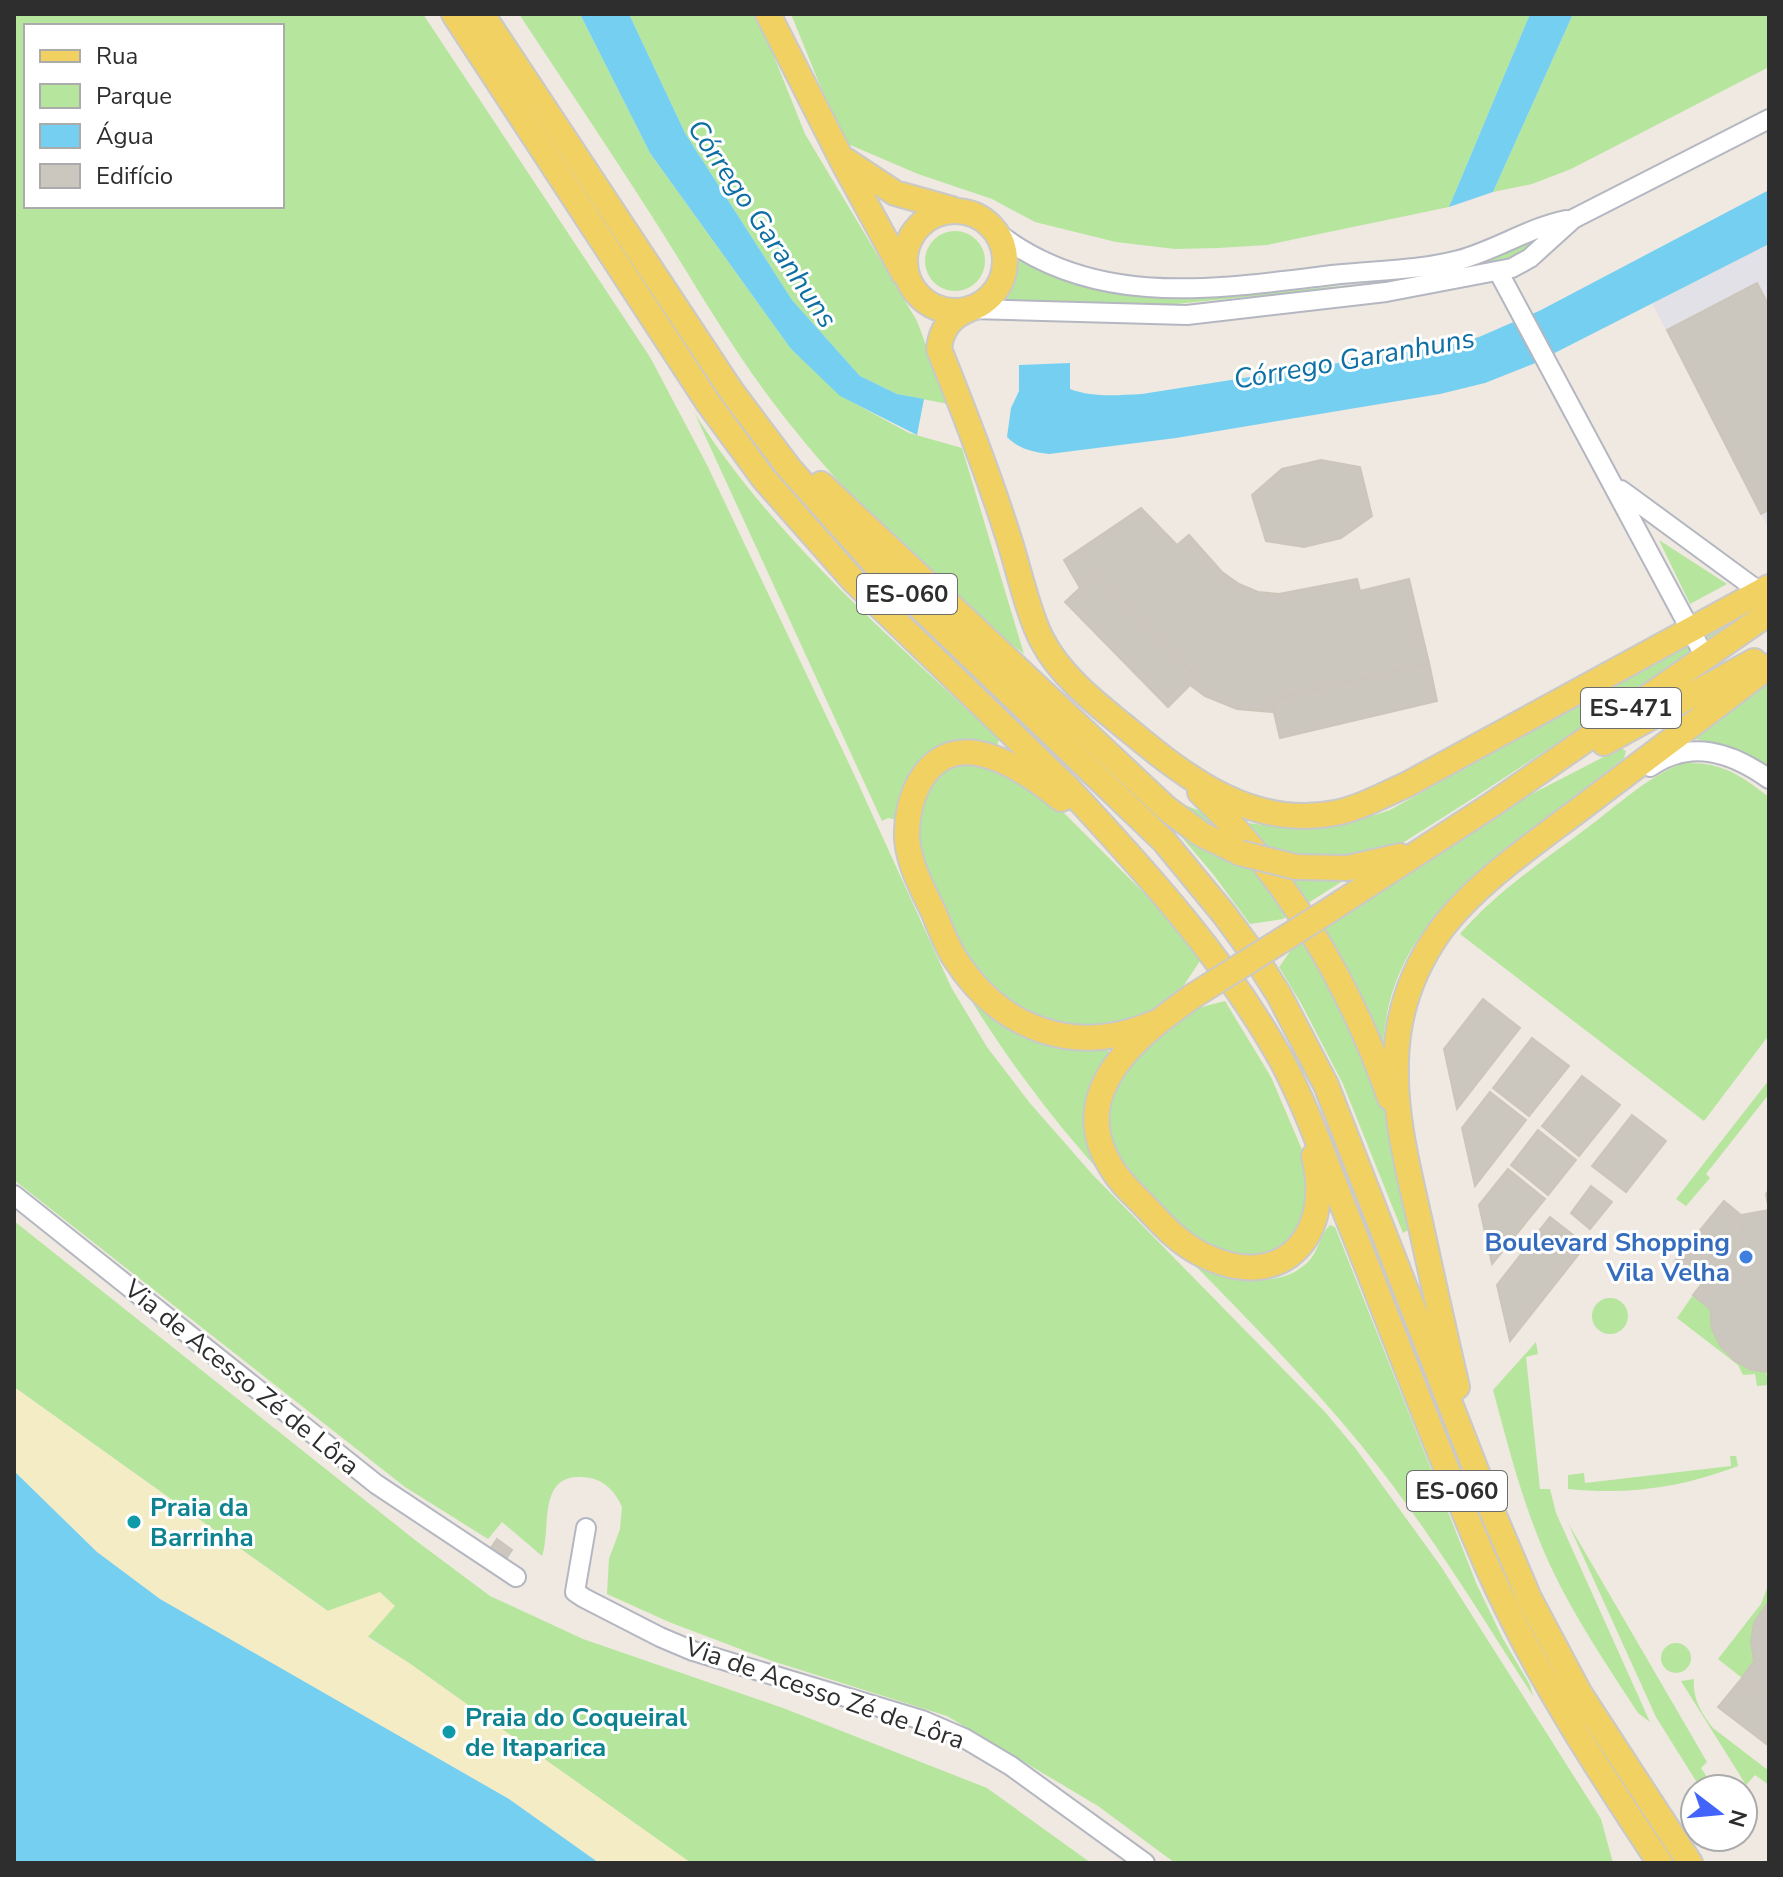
<svg xmlns="http://www.w3.org/2000/svg" width="1783" height="1877" viewBox="0 0 1783 1877" font-family="'Nunito Sans',sans-serif">
  <style>
    .industrial { fill: #e3e1e8 }
    .green { fill: #b6e59e; fill-rule: evenodd }
    .sand { fill: #f3ecc5 }
    .water { fill: #75cff0 }
    .building { fill: #cbc7bf; stroke: #cbc5ba; stroke-width: 2 }
    .lines { fill: none; stroke-linecap: round; stroke-linejoin: round }
    .minor-casing { stroke: #b4b7c1; stroke-width: 22 }
    .major-casing { stroke: #c9c9c9; stroke-width: 28 }
    .minor { stroke: #fff; stroke-width: 18 }
    .major { stroke: #f2d163; stroke-width: 24 }
    .major-bridge-casing { stroke: #c9c9c9; stroke-width: 28; stroke-linecap: butt }
    .major-bridge { stroke: #f2d163; stroke-width: 24 }
    .shop-dot { fill: #3f7fe0; stroke: #fff; stroke-width: 3 }
    .culture-dot { fill: #0f9aa8; stroke: #fff; stroke-width: 3 }
    .labels { text-anchor: middle; stroke-width: 6; stroke-linejoin: round; paint-order: stroke }
    .shield { fill: #fff; stroke: #6d6d6d; stroke-width: 2 }
    .shield-label { font-size: 24px; font-weight: bold; fill: #2e2e2e }
    .shop-label { font-size: 26px; font-weight: bold; fill: #366cbe; stroke: #fff; text-anchor: end }
    .street-label { font-size: 26px; fill: #2e2e2e; stroke: #fff }
    .culture-label { font-size: 26px; font-weight: bold; fill: #0d838f; stroke: #fff; text-anchor: start }
    .water-label { font-size: 28px; font-style: italic; fill: #0d6fa3; stroke: #fff }
  </style>
  <rect width="100%" height="100%" fill="#efe9e1"/>
  <path class="industrial" d="M1769,244v285l-117,-226z"/>
  <path class="green" d="M14,14h409l227,343 57,108 145,305 99,217 36,60 42,55 63,72 233,238 31,37 86,119 159,251 12,44h-438l-77,-57 -151,-90 -175,-55 -103,-39 -62,-28 2,-35 11,-30 2,-22c-6,-14 -16,-26 -32,-29 -55,-10 -38,50 -48,78l-40,-34 -14,17 -83,-52 -391,-307zM26,26h256v180h-256z
    M519,14h61l70,139 141,196 50,47 68,37 53,15 62,206c-92,-73 -178,-156 -249,-249 -42,-55 -76,-114 -113,-173 -46,-73 -95,-145 -143,-218z
    M629,14h128l48,120 112,187 31,83 -51,-10 -37,-18 -68,-76 -107,-167z
    M791,14h739l-81,193 -182,38 -49,3 -43,1 -59,-7 -81,-20 -43,-23 -74,-25 -70,-30 -14,-24z
    M1573,14h196v53l-198,102 -39,15 -39,8z
    M925 261a30 30 0 1 1 60 0a30 30 0 1 1-60 0Z
    M1540,234l-14,16 -20,10 -126,24 -215,21 -145,-2 -19,-3 16,-40c100,50 205,37 312,27 48,-5 98,-7 145,-21 23,-7 44,-20 66,-32z
    M695,414c81,127 196,223 304,325l-2,7c-10,-2 -20,-6 -31,-5 -47,1 -64,38 -70,79l-8,-2 -6,3z
    M1659,540l68,44 -37,20z
    M1769,599v5l-294,193 -192,122 -33,5 -37,-50 -45,-53 4,-21c72,31 144,36 218,10z
    M1769,678v96l-43,-29 -36,-7z
    M1621,748l5,3 -2,7c-33,26 -67,52 -100,78 -83,65 -142,118 -142,232 0,52 17,111 26,162l-5,3 -60,-149 -41,-79 -23,-38 20,-28 227,-142z
    M966,763l35,8 53,32 109,109 37,49 -18,27 -33,25 -43,14 -53,-3 -47,-22 -40,-44 -45,-95 -4,-47 15,-39 7,-6z
    M1684,763c39,-1 56,12 85,34v238l-65,86 -244,-187c36,-42 83,-73 127,-106 30,-22 62,-53 97,-65z
    M951,967l12,18 145,64v8l-17,30 20,97c-62,-67 -114,-138 -160,-217z
    M1225,1001l46,76 38,89 -4,53 -23,32 -34,10 -55,-22 -70,-68 -18,-46 13,-52 45,-43 35,-22z
    M1769,1080v14l-63,80 4,4 -24,28 -10,-7z
    M14,1221l401,319 75,56 93,43 200,69 204,80 104,75h-400l-282,-200 -81,-52 -314,-224z
    M1330,1225l5,2 142,358 26,54 27,46 3,11c-55,-85 -108,-173 -172,-251 -55,-68 -117,-129 -177,-191 37,17 87,43 124,8 11,-11 12,-28 22,-37z
    M1693,1295l17,14c4,36 19,58 56,63l3,13 -12,1 -2,-12 -12,1 -5,-10 -61,-47z
    M1592 1316a18 18 0 1 1 36 0a18 18 0 1 1-36 0Z
    M1536,1342l2,12 -12,3 14,132h10l6,24 94,209 -12,-9c-31,-48 -64,-96 -88,-148 -26,-56 -41,-116 -57,-175z
    M1730,1456h6l2,10c-58,22 -109,29 -170,23v-14l16,-2 1,10 146,-17z
    M1568,1523l139,239 -6,6 14,21h-14l-45,-72z
    M1769,1583v18l-15,22v38l-12,17 -24,-19 43,-55z
    M1661 1658a15 15 0 1 1 30 0a15 15 0 1 1-30 0Z
    M1694,1679c-2,19 8,35 19,49l56,43v14l-14,-10 -9,10 -65,-104z"/>
  <path class="sand" d="M14,1387l313,224 53,-19 15,14 -28,32 42,25 282,200h-92l-90,-64 -349,-200 -63,-47 -83,-81z"/>
  <path class="water" d="M580,14h49l56,119 107,167 68,76 37,18 27,5 -7,36 -77,-39 -49,-47 -141,-196z
    M1530,14h43l-80,178 -44,15z
    M1769,190v54l-236,120 -48,19 -45,11 -264,44 -127,16c-17,-2 -30,-5 -42,-17l4,-29 8,-17v-26l51,-2v26c24,9 48,6 72,5l304,-48 33,-9 62,-27z
    M14,1471l83,81 63,47 349,200 90,64h-585z"/>
  <path class="building" d="M1757,283l12,23v204l-8,4 -94,-184z
    M1321,460l39,7 12,49 -31,22 -37,9 -38,-6 -14,-46 30,-26z
    M1141,508l36,37 12,-10 33,37 17,12 19,8 21,2 78,-15 3,12 49,-12 20,84 -158,37 2,12 -36,-3 -32,-13 -15,-11 8,-8 -102,-104 -16,15 -16,-28z
    M1096,573l102,104 -30,30 -103,-105z
    M1429,663l8,38 -157,37 -9,-38z
    M1483,999l37,29 -63,81 -13,-60z
    M1532,1038l37,28 -40,50 -36,-28z
    M1582,1076l38,29 -41,51 -37,-30z
    M1490,1092l36,28 -51,66 -13,-58z
    M1632,1115l34,26 -40,51 -34,-26z
    M1538,1130l38,30 -28,35 -37,-30z
    M1508,1169l37,30 -53,65 -13,-59z
    M1591,1186l21,16 -22,27 -19,-16z
    M1769,1190v182l-17,-2 -17,-9 -14,-14 -9,-18 -2,-20 -17,-14 50,-64 -2,-16 28,-5 -3,-16z
    M1724,1201l17,14 2,16 -41,52 -28,-21z
    M1550,1217l36,28 -76,96 -13,-56z
    M497,1539l15,11 -9,13 -15,-11z
    M1769,1601v96l-27,-19 12,-17 -3,-19 3,-19z
    M1742,1678l27,19v49l-51,-39z"/>
  <g class="lines">
    <defs>
      <path id="minor" d="M994,230c98,80 223,59 338,45 43,-5 85,-4 127,-15 37,-10 69,-32 107,-40
        M1498,271l207,386
        M970,309l217,6 199,-23 126,-24 18,-10 43,-39 196,-100
        M1621,490l139,102
        M1650,767c41,-28 81,-15 119,12
        M14,1195l362,289 140,93
        M586,1528l-11,64 9,6 76,39 33,14 229,69 42,18 47,28 134,97"/>
      <path id="major" d="M454,14l255,390 55,75 90,102 214,207c78,84 158,172 214,273 26,49 44,103 65,155 47,117 90,236 141,352 47,105 109,200 172,295
        M482,14l250,378 57,76 86,96 289,277 60,73 28,38 27,43 47,90 164,421 39,92 51,96 110,169
        M768,14l75,148 61,112
        M845,160l50,33 57,16
        M905 261a50 50 0 1 1 100 0a50 50 0 1 1-100 0Z
        M970,309c-19,7 -29,20 -31,40 25,62 49,124 69,187 10,30 20,78 34,104 19,37 56,65 88,91 59,49 123,98 205,82 25,-5 49,-18 73,-29l361,-197
        M821,484l345,324 35,26 39,19
        M1604,743l150,-82
        M1200,792c87,84 150,192 190,306
        M1061,799c-23,-19 -54,-41 -85,-46 -50,-8 -71,46 -69,86 2,26 16,51 27,74 6,15 12,31 20,44 46,73 121,100 200,66
        M1296,867l52,1 52,-12
        M1322,915l171,-111 276,-191
        M1193,996c-55,39 -128,95 -82,171 8,14 20,25 32,37 18,19 35,39 60,51 79,39 131,-19 111,-99
        M1457,1387c-13,-55 -25,-110 -37,-165 -12,-53 -26,-107 -24,-161 1,-47 17,-92 44,-130 34,-46 91,-85 136,-119 65,-49 129,-97 193,-146"/>
    </defs>
    <use href="#minor" class="minor-casing"/>
    <use href="#major" class="major-casing"/>
    <use href="#minor" class="minor"/>
    <use href="#major" class="major"/>
    <defs>
      <path id="major-bridge" d="M1240,853l56,14
        M1193,996l129,-81"/>
    </defs>
    <use href="#major-bridge" class="major-bridge-casing"/>
    <use href="#major-bridge" class="major-bridge"/>
  </g>
  <circle class="shop-dot" cx="1746" cy="1257" r="8"/>
  <g class="culture-dot">
    <circle cx="134" cy="1522" r="8"/>
    <circle cx="449" cy="1732" r="8"/>
  </g>
  <g class="labels">
    <g class="shield">
      <rect x="857" y="574" width="100" height="40" rx="6"/>
      <rect x="1581" y="688" width="100" height="40" rx="6"/>
      <rect x="1407" y="1471" width="100" height="40" rx="6"/>
    </g>
    <g class="shield-label">
      <text x="907" y="602">ES-060</text>
      <text x="1631" y="716">ES-471</text>
      <text x="1457" y="1499">ES-060</text>
    </g>
    <g class="shop-label">
      <text x="1730" y="1251">Boulevard Shopping<tspan x="1730" dy="30">Vila Velha</tspan></text>
    </g>
    <g class="street-label">
      <text transform="translate(242 1377) rotate(39)" y="9">Via de Acesso Zé de Lôra</text>
      <text transform="translate(825 1693) rotate(19)" y="9">Via de Acesso Zé de Lôra</text>
    </g>
    <g class="culture-label">
      <text x="150" y="1516">Praia da<tspan x="150" dy="30">Barrinha</tspan></text>
      <text x="465" y="1726">Praia do Coqueiral<tspan x="465" dy="30">de Itaparica</tspan></text>
    </g>
    <g class="water-label">
      <text transform="translate(763 223) rotate(56)" y="10">Córrego Garanhuns</text>
      <text transform="translate(1354 358) rotate(-10)" y="10">Córrego Garanhuns</text>
    </g>
  </g>
  <rect width="1783" height="1877" fill="none" stroke="#2e2e2e" stroke-width="32"/>
  <rect x="24" y="24" width="260" height="184" fill="#ffffff" stroke="#ababab" stroke-width="2"/>
  <rect x="40" y="50" width="40" height="12" fill="#f2d163" stroke="#ababab" stroke-width="2"/>
  <text x="96" y="64" font-size="24" fill="#2e2e2e">Rua</text>
  <rect x="40" y="84" width="40" height="24" fill="#b6e59e" stroke="#ababab" stroke-width="2"/>
  <text x="96" y="104" font-size="24" fill="#2e2e2e">Parque</text>
  <rect x="40" y="124" width="40" height="24" fill="#75cff0" stroke="#ababab" stroke-width="2"/>
  <text x="96" y="144" font-size="24" fill="#2e2e2e">Água</text>
  <rect x="40" y="164" width="40" height="24" fill="#cbc7bf" stroke="#ababab" stroke-width="2"/>
  <text x="96" y="184" font-size="24" fill="#2e2e2e">Edifício</text>
  <g transform="translate(1719 1813) rotate(106)"><circle r="38" fill="#ffffff" stroke="#ababab" stroke-width="2"/>
  <path d="M0-6L14 30L0 20L-14 30Z" fill="#4264fb"/>
  <text y="-12" font-size="22" font-weight="bold" text-anchor="middle" fill="#2e2e2e">N</text>
  </g>
</svg>
